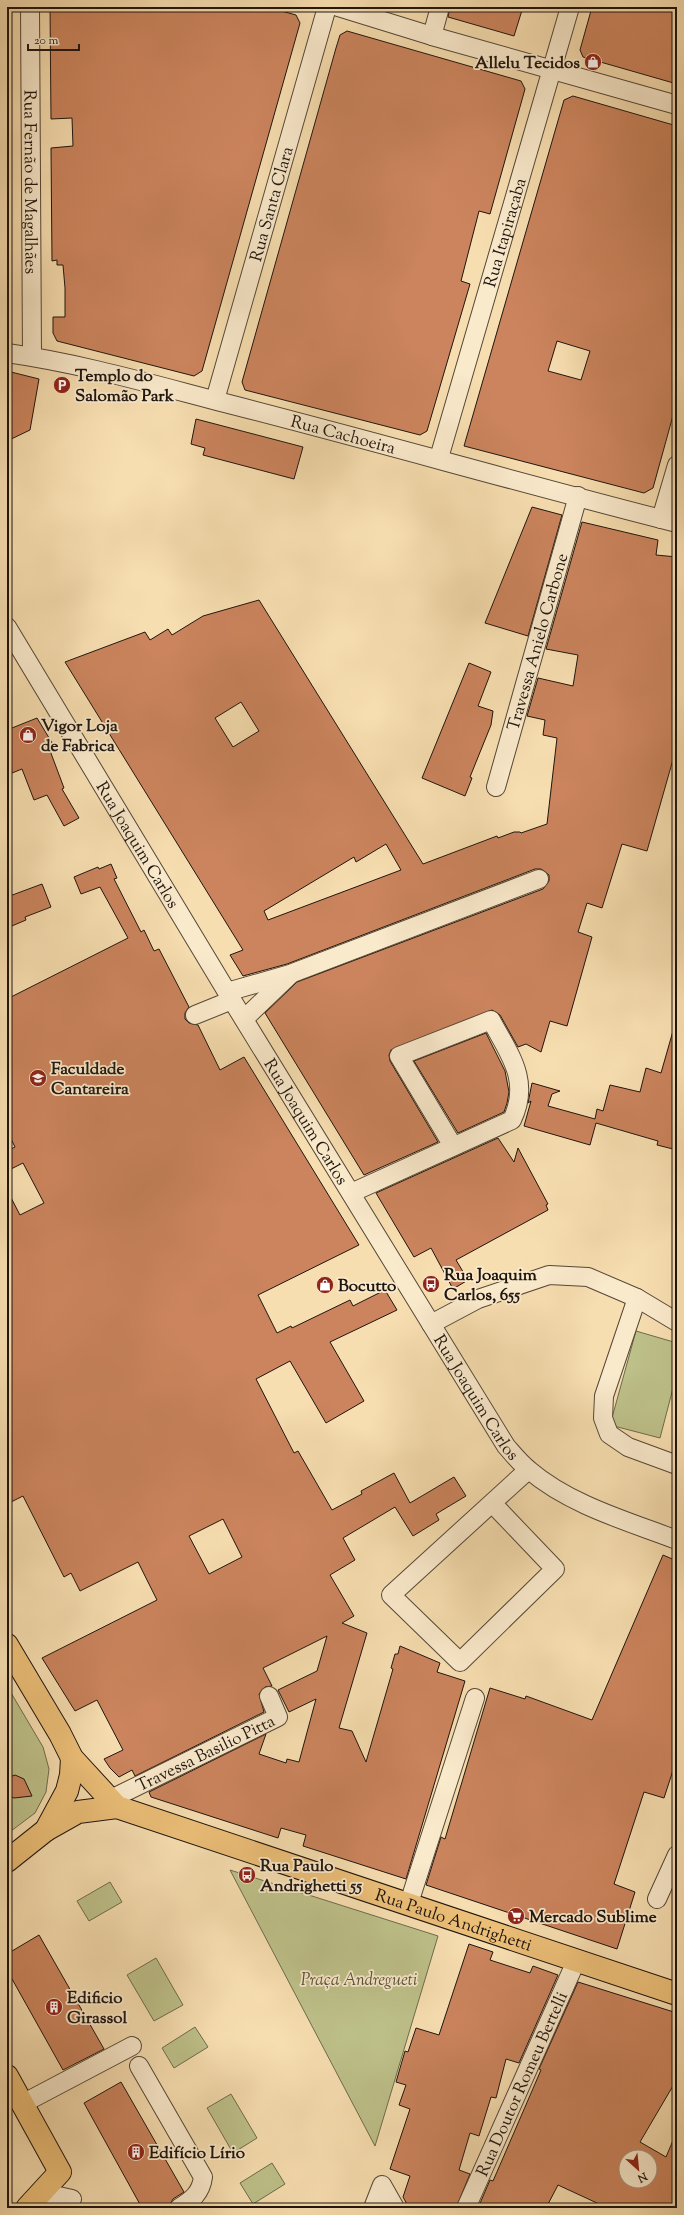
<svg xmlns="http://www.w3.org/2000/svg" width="684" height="2215" viewBox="0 0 684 2215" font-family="'Sorts Mill Goudy',serif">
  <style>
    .green { fill: #bec18a; stroke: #6e6b4c }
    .building { fill: #cb845d; stroke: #1f150f; fill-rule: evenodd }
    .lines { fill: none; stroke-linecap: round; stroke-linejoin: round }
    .minor-casing { stroke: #554737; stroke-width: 20 }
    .major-casing { stroke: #1f150f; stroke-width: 24 }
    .minor { stroke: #faeacc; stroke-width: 18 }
    .major { stroke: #ecbf78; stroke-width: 22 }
    .labels { text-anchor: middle; stroke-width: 3.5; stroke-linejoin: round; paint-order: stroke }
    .poi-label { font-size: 17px; font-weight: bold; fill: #1f150f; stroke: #faeacc; text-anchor: start }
    .street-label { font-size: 17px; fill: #1f150f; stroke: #faeacc }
    .park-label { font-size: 17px; font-style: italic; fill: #57513a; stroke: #faeacc }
  </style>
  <rect width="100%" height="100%" fill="#f7deb0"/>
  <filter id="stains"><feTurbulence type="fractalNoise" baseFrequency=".005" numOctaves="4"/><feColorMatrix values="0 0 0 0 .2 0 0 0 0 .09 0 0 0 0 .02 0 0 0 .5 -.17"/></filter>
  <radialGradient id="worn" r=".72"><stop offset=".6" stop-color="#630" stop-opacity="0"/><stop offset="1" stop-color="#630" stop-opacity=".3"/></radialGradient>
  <path class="green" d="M636,1331l41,12v30l-17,65 -50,-13z
    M7,1686l36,61 6,22 -3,23 -11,21 -28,21z
    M230,1870l208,66 -63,210z
    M110,1882l12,20 -33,19 -12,-20z
    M156,1958l27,47 -29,16 -27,-46z
    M195,2027l13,20 -34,21 -12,-20z
    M231,2094l26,44 -24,15 -26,-45z
    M272,2163l13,21 -32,20 -13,-21z"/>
  <path class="building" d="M50,7h217l29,8 4,8 -98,348 -8,5 -137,-35 -4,-8v-16h12v-29l-2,-23h-6v-5l-5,1 -1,-113 22,-2 -1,-28 -21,1z
    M450,7h73l-9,29 -66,-19z
    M592,7h85v77l-94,-27 -3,-7z
    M347,31l174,50 4,8 -35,125 -11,-3 -18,70 9,3 -43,147 -7,4 -175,-45 -3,-8 94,-334 4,-13z
    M573,96l104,30v275l-24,87 -9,5 -180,-47 100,-346zM557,341l33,10 -9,29 -33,-9z
    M7,371l32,8 -9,51 -23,11z
    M196,419l107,28 -9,32 -91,-24 2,-7 -14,-4z
    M532,507l30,8 -34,121 -43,-13z
    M582,522l76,18 -2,15 21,2v33l-4,30h4v137l-3,-1 -27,95 -25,-7 -20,64 -15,-5 -9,29 14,5 -25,89 -17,-5 -9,31 -15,-8 -8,3 -18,-32 -8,-5 -101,40 -2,5 1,6 48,81 -74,33 -99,-162 32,-31 246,-93 6,-8v-6l-8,-6h-6l-248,95 -44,12 -13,-21 13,-5 -178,-288 80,-30 5,8 18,-11 4,6 31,-19 56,-16 164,264 74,-28 1,2 16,-6h6l1,1 26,-9 10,-86 -14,-3 2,-15 -18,-4 11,-38 35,8 5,-31 -32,-6zM241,702l18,29 -26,16 -18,-29zM386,844l15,26 -133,50 -4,-9 90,-54 2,5z
    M469,663l22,9 -13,34 15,5 -2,14 -21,52 2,1 -7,18 -43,-18z
    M37,718l17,28 -5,2 15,40 -2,1 17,29 -15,8 -17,-31 -13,5 -12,-31 -15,6v-45z
    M111,864l6,14 -3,1 27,53 3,-2 10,21 5,-2 30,58 -4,6v6l4,4 9,2 22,45 24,-13 115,188 -101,50 19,38 14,-7 1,2 58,-28 3,6 32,-16 12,20 -67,32 34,59 -38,22 -36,-62 -34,18 38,74 4,-2 34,59 30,-16 -1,-3 33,-18 16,30 44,-26 12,19 -30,18 3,6 -26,16 -18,-29 -52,31 12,22 -25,15 24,41 -12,7 25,10 -28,95 13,3 14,31 27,-93 -2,-1 4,-14h3l2,-8 40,17 -3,9 28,9 -59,198 -103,-33 3,-11 -25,-7 -3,10 -127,-41 -2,-5 117,-58 -7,20 27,9 1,-4 12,3 17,-63 -27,13 -11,-22 39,-19 10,-35 -64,32 9,18 -7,1 -6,7 5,18 -129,64 -3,-6 -13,7 -9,-9 -6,-9 19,-9 -26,-50 -22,11 -33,-53 115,-58 -19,-38 -58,29 -9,-18 -7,4 -41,-81 -16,8v-314l13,25 24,-12 -21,-40 -16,8v-20l8,-4 -8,-16v-132l121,-61 -28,-51 -19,7 -7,-17 24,-10 1,2zM223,1519l19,38 -33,17 -20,-38z
    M42,884l9,23 -26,10 1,3 -19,8v-31z
    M673,1031l4,1v118l-20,-5 1,-4 -62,-18 -6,22 -66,-19 7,-25 -3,2 4,-20 28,8 -8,3 -4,12 47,13 2,-10 6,2 7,-26 30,7 6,-24 15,5z
    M486,1033l19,38 4,21 -2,11 -3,9 -46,21 -44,-72z
    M498,1138l16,24 4,-14 30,56 -2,1 2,5 -92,50 12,20 -15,9 -22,-41 -17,9 -38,-64z
    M663,1555l14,6v197l-13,40 -20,-6 -30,92 21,8 -18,57 -191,-64 15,-48 4,2 45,-151 35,11 1,-3 66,24z
    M15,1775l9,4 8,17 -18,2 -7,-3v-17z
    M39,1935l65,114 -41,21 -56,-100v-16z
    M469,1944l24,8 -3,8 40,13 3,-7 25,9 -39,88 -13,-4 -10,39 -5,-1 -12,39 -9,-3 -11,37 11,4 -14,34h-47l-6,-11 7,-21 -20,-7 20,-60 -11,-4 7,-20 -10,-3 9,-31 3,1 8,-24 23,7z
    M578,1982l99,31v66l-37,63 26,15 11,-26v65l-7,12h-76l3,-5 -39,-18 -12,23h-68l12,-28 3,1 10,-23 38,-88 -2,-1zM626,2157h24v24h-24z
    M121,2082l63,110 -11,7 -5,9h-26l-58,-105z"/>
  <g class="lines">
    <defs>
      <g id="minor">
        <path id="s1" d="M30,7l2,349"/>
        <path d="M338,7l94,29 245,69"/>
        <path d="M432,36l8,-29"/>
        <path id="s2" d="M7,353c71,10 141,30 210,48 154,39 306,83 460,122"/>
        <path id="s3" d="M215,400l112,-393"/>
        <path id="s4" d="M439,458l131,-451"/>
        <path d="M661,519l16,-54"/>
        <path id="s5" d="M7,627l220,365 279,454c7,8 14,17 23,24 41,35 98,51 148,70"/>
        <path id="s6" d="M496,787l82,-291"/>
        <path d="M227,992l63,-18 249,-95"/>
        <path d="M195,1015l37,-15"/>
        <path d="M244,1019l46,-44"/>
        <path d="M351,1193l161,-73c19,-40 -3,-66 -21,-100l-92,36 54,90"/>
        <path d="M637,1298l-33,98 -1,22 6,16 19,13 49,18"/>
        <path d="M431,1324l47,-25 71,-24 39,2 49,21 40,24"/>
        <path d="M492,1503l63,66 -95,93 -69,-67 137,-125"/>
        <path id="s7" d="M111,1799l167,-82 -9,-21"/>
        <path d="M657,1899l20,-44"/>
        <path d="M409,1903l66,-205"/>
        <path d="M139,2066l64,111c-2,16 -11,23 -24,31"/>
        <path d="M22,2104l110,-58"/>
        <path d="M31,2203l23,-8 18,4"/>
        <path d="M373,2208l9,-23 13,23"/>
        <path id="s8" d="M466,2208l111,-249"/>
      </g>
      <g id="major">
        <path d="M7,1645l53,89 12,24 45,49"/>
        <path id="s9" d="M46,1830l32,-18 39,-5 560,187"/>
        <path d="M7,1861l39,-31 21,-39 4,-16 1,-17"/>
        <path d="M7,2076l53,96 -33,36"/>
      </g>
    </defs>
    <use href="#minor" class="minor-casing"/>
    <use href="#major" class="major-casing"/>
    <use href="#minor" class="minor"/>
    <use href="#major" class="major"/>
  </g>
  <defs>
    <symbol id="shop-disc" viewBox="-11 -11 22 22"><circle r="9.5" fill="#8f2418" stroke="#faeacc"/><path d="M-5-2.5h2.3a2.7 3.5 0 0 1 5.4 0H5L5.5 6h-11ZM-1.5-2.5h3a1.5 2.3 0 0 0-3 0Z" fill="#fff"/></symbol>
    <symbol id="parking-disc" viewBox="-11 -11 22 22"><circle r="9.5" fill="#8f2418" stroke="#faeacc"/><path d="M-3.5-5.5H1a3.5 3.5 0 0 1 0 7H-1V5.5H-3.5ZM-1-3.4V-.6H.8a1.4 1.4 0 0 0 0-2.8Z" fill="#fff"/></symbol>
    <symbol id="university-disc" viewBox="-11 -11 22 22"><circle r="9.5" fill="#8f2418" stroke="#faeacc"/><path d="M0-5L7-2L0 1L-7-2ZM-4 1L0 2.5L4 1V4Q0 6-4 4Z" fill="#fff"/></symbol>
    <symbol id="bus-disc" viewBox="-11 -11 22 22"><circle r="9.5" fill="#8f2418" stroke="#faeacc"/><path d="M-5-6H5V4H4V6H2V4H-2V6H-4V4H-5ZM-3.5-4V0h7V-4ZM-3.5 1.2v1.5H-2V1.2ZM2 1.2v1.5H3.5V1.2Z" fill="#fff"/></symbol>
    <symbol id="supermarket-disc" viewBox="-11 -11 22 22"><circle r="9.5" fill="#8f2418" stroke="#faeacc"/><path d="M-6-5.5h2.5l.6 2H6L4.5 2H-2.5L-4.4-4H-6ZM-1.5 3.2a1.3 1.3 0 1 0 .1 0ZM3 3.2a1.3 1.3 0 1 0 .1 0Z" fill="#fff"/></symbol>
    <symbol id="building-disc" viewBox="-11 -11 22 22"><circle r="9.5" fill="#8f2418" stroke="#faeacc"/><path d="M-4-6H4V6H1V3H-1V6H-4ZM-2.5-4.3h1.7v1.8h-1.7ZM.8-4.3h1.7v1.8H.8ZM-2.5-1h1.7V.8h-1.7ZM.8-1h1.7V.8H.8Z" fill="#fff"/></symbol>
  </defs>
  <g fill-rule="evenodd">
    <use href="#shop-disc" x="583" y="52" width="20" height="20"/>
    <use href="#parking-disc" x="52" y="375" width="20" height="20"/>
    <use href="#shop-disc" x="18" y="725" width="20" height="20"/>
    <use href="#university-disc" x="28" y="1068" width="20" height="20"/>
    <use href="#bus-disc" x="421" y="1274" width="20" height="20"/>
    <use href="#shop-disc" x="315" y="1275" width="20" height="20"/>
    <use href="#bus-disc" x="237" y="1865" width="20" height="20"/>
    <use href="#supermarket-disc" x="506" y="1906" width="20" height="20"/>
    <use href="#building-disc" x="44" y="1997" width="20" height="20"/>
    <use href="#building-disc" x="126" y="2142" width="20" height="20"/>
  </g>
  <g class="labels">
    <g class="poi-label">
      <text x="580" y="68" text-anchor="end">Allelu Tecidos</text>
      <text x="75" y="381">Templo do<tspan x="75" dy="20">Salomão Park</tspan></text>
      <text x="41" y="731">Vigor Loja<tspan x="41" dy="20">de Fabrica</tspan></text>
      <text x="51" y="1074">Faculdade<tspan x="51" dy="20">Cantareira</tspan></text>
      <text x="444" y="1280">Rua Joaquim<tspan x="444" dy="20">Carlos, 655</tspan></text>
      <text x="338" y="1291">Bocutto</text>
      <text x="260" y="1871">Rua Paulo<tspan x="260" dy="20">Andrighetti 55</tspan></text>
      <text x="529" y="1922">Mercado Sublime</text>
      <text x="67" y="2003">Edificio<tspan x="67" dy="20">Girassol</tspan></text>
      <text x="149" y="2158">Edifício Lírio</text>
    </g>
    <g class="street-label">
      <text dy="6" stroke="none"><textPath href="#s1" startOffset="175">Rua Fernão de Magalhães</textPath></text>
      <text dy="6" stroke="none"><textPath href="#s3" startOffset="204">Rua Santa Clara</textPath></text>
      <text dy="6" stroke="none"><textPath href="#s4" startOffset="235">Rua Itapiraçaba</textPath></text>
      <text dy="6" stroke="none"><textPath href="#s2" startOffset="346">Rua Cachoeira</textPath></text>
      <text dy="6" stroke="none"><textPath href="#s6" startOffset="151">Travessa Anielo Carbone</textPath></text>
      <text dy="6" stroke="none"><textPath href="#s5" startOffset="254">Rua Joaquim Carlos</textPath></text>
      <text dy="6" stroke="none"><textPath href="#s5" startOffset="578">Rua Joaquim Carlos</textPath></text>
      <text dy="6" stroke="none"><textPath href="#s5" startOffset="902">Rua Joaquim Carlos</textPath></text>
      <text dy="6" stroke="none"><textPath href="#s7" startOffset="105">Travessa Basilio Pitta</textPath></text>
      <text dy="6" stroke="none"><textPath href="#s9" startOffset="431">Rua Paulo Andrighetti</textPath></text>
      <text dy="6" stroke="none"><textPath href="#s8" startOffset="136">Rua Doutor Romeu Bertelli</textPath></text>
    </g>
    <g class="park-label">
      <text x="359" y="1985">Praça Andregueti</text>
    </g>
  </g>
  <rect width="684" height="2215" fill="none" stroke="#f7deb0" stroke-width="24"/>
  <rect x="8" y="8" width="668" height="2199" fill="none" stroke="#1f150f" stroke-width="2"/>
  <rect x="12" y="12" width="660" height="2191" fill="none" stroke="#1f150f"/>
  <g transform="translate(638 2169) rotate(153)"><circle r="19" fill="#faeacc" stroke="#a29580"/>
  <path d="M0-3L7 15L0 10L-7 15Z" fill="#8f2418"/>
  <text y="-6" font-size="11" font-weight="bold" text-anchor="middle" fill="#1f150f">N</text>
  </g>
  <path d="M28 44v6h51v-6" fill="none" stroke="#1f150f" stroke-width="2"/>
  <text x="34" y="44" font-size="12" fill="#1f150f" stroke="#faeacc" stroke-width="3" paint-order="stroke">20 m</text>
  <rect width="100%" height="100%" filter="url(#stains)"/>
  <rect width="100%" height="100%" fill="url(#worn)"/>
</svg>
